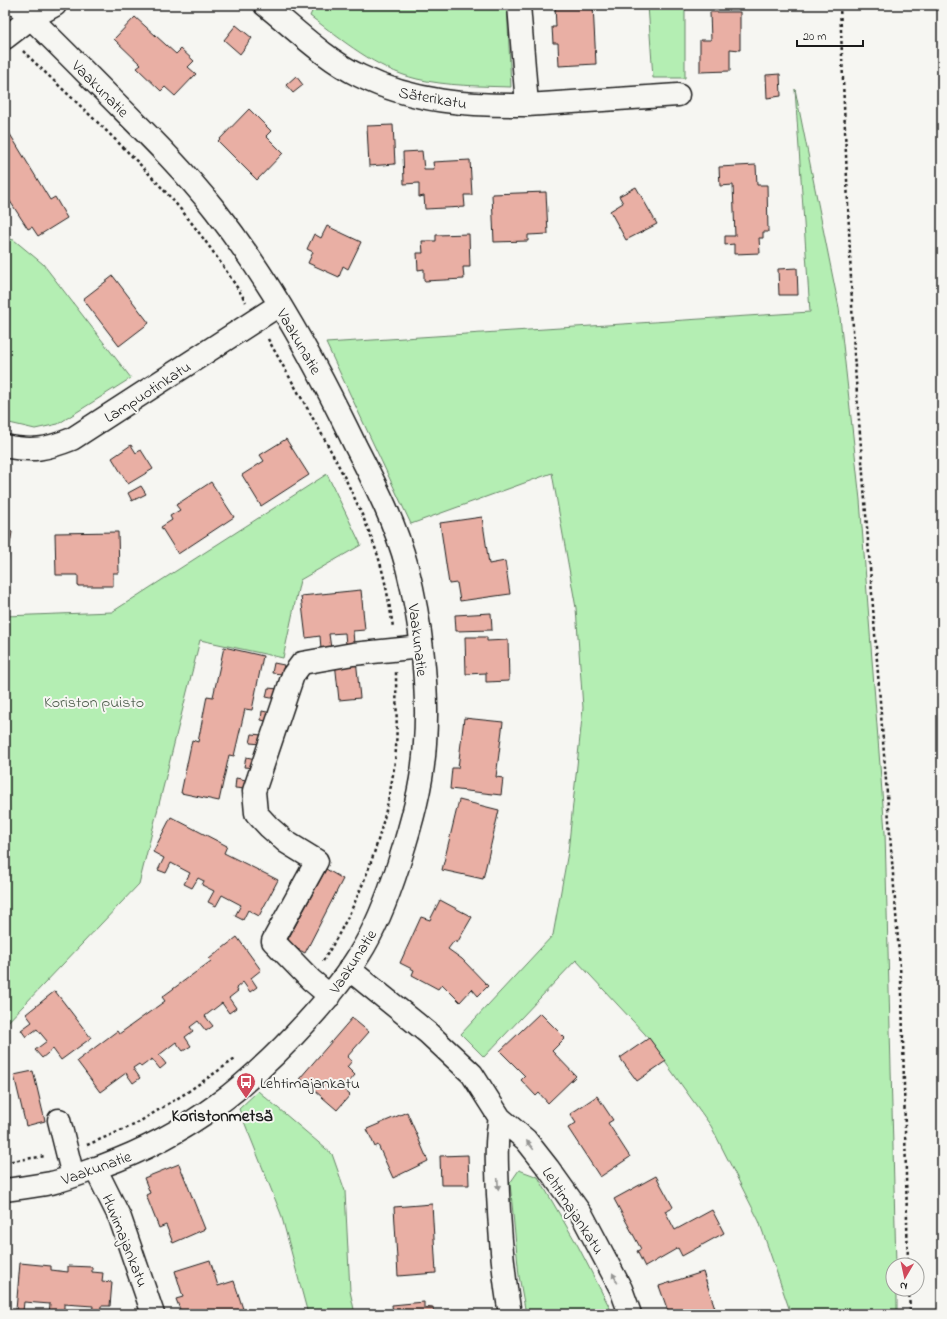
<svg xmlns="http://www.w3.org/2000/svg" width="947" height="1319" viewBox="0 0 947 1319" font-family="'Indie Flower',sans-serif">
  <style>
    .green { fill: #b4eeb3; stroke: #688568 }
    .building { fill: #e9afa4; stroke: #1c1c1c }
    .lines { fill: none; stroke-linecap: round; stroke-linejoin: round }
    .minor-casing { stroke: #1c1c1c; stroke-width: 25 }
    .path { stroke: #1c1c1c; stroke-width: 2.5; stroke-dasharray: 3 3; stroke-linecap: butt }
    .minor { stroke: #f6f6f2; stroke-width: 22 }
    .oneway { fill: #949492 }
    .labels { text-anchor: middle; stroke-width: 4; stroke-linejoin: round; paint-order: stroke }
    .street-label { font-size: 16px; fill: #1c1c1c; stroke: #f6f6f2 }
    .park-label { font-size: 16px; fill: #4a5b49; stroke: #f6f6f2 }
    .poi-label { font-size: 16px; fill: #1c1c1c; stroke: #f6f6f2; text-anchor: start }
    .neighbourhood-label { font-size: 17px; font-weight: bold; fill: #1c1c1c; stroke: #f6f6f2 }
  </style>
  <rect width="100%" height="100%" fill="#f6f6f2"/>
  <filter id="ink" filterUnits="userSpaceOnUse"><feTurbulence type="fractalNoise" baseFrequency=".025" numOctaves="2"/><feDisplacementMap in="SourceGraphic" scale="8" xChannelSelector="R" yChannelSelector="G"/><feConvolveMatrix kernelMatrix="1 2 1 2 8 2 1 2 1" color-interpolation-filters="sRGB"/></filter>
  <g filter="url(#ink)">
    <path class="green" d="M315,5h192l4,82c-32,-1 -64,-1 -94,-8 -41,-10 -75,-39 -107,-63z
      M648,5h37v73h-32z
      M795,89l44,219 21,192 25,332 11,433h-3v24h4v25h-106l-32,-93 -48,-95 -66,-92 -69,-74 -92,97 -23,-23 92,-99 15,-83 15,-144 -7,-100 -24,-135 -141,51 -85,-181 484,-31z
      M5,238l9,2 29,24 88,114 -73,46 -23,5 -30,-7z
      M327,474l34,71 -61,35 -17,78 -83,-18 -61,244 -134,141v-409l107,-4z
      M258,1091l74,63 13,37 5,100 5,23h-47l-27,-100 -42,-105z
      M519,1170l19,7 40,69 35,68h-87l-7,-38 -9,-93z"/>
    <path class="building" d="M555,5h38l3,59 -37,2 -1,-23h-5l-1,-16h4z
      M710,12h30v38l-10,-1v22l-30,1v-32h11z
      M135,17l41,37 5,-5 13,12 -6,6 8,7 -21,22 -10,-9 -4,4 -24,-23 4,-3 -27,-26z
      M236,25l16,13 -12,16 -16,-14z
      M780,74l1,22 -14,2 -1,-23z
      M296,76l7,9 -10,8 -7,-8z
      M249,109l22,22 -5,5 17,17 -26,27 -39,-39z
      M393,125l2,39 -26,2 -2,-40z
      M5,126l45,74 5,-3 12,21 -29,18 -6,-9 -4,2 -22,-34 -1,1z
      M422,151l2,18h10l-1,-7 37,-2 2,35h-8l1,12 -40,2 -1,-13 -5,1v-14l-15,1 -1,-32z
      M756,165l1,20h10l1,47h-5v6h-4l1,15 -26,1v-10l-9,1v-9h10l-2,-51 -13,1 -1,-19z
      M636,187l21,37 -31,16 -16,-29 13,-8 -4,-7z
      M546,192l2,42 -20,1v6l-34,1 -2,-48z
      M327,226l34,16 -13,27 -5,-3 -4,11 -31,-14 5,-11 -6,-3 7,-15 7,4z
      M469,234l1,33h-7l1,12 -40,2v-12l-6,1 -1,-17h6l-1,-12h14v-6z
      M797,268l1,27h-19l-1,-26z
      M113,276l36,47 -30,23 -36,-47z
      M286,439l23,36 -48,31 -19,-31 22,-14 -4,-6z
      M131,445l5,8 5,-3 12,19 -25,15 -16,-26z
      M211,482l23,35 -56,37 -17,-27 11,-7 -2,-4 10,-6 -4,-5z
      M141,486l5,8 -14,7 -4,-8z
      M482,517l7,47 16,-3 5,33 -50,7 -3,-18 -8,1 -9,-61z
      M5,530l7,2 -5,32h-2z
      M118,532l1,41h-6v13h-35v-11h-22l-1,-42z
      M361,590l4,40 -12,1 1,13 -8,1 -1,-12 -16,1 2,14 -10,1 -1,-13 -14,2 -5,-42z
      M491,613l1,17 -36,1 -1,-16z
      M465,637h22v4l21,-1 1,41 -23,1v-9l-20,1z
      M224,647l39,9 -11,54 -7,-1 -11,47 -5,-1 -10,46 -38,-8 11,-53 6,2 9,-46 6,1z
      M356,659l4,39 -21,2 -4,-38z
      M274,663l10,2 -2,9 -10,-1z
      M268,688l10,1 -2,10 -10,-2z
      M262,711l10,2 -1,9 -10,-2z
      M464,718l39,4 -7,55 7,1 -2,17 -51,-6 2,-21h6z
      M252,734l10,1 -1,9 -11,-1z
      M246,757l10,2 -2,9 -10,-1z
      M236,778l10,2 -1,9 -10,-1z
      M459,800l40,10 -16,69 -41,-9z
      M171,817l56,29 -3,7 54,27 -19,36 -11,-6 -5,10 -8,-4 6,-11 -19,-10 -6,11 -8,-4 6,-11 -12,-6 2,-4 -6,-3 -6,10 -8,-4 6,-11 -19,-10 -5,10 -8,-3 6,-12 -11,-6z
      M326,869l17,10 -38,74 -19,-10z
      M440,900l32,17 -15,26 -3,-2 -6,8 14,10 26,27 -10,10 -6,-7 -12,13 -18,-18 -4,5 -26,-14 2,-5 -14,-7 21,-46 9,3z
      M237,937l24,33 -10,8 6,9 -7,5 -7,-10 -7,6 2,3 -9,7 7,10 -7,5 -7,-10 -17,13 8,10 -7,5 -8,-10 -8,6 3,4 -8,6 6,9 -8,5 -7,-9 -17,13 7,9 -6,5 -8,-10 -11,8 -2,-3 -6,4 7,10 -7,5 -7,-10 -26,19 -23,-31 40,-30 2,3 46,-33 -3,-4 49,-36 -2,-2z
      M55,991l36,47 -30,22 -8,-11 -11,9 -7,-8 12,-9 -10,-12 -11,8 -5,-7 11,-8 -6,-8z
      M540,1013l25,25 -13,13 24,25 -28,27 -9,-10 -3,3 -15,-16 4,-4 -25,-25z
      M352,1018l17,14 -22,25 5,4 -5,6 8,8 -12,14 7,6 -13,15 -37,-32z
      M649,1038l17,23 -29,20 -17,-23z
      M33,1071l12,50 -19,5 -12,-51z
      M597,1096l16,24 -5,3 22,34 -30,20 -32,-49 8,-5 -6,-9z
      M407,1112l21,49 -35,17 -15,-33 -3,2 -8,-18z
      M468,1155l1,30h-28l-1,-29z
      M179,1164l26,65 -32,14 -7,-18 -7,3 -13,-33 4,-2 -6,-15z
      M656,1176l17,31 -8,4 10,19 37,-20 12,23 -42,23 -4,-8 -33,19 -8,-16 4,-2 -27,-50z
      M432,1204l4,69 -38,3 -4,-69z
      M210,1260l8,26 16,-5 10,31 -7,2h-50l-1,-3 -5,1 -5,-13 7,-2 -8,-26z
      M20,1263l31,3v4l17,2v-6l24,1v5l11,1 -1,8 10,1 -2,24h-9l-1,8h-8l1,-8 -29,-2v10h-4l-11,-1 1,-9 -26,-2 -1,9 -7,-1z
      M703,1272l14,42h-48l-10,-28z
      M424,1302v6l9,-1 1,7h-41l-1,-9z"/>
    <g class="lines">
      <defs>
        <path id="minor" d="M265,5c30,24 60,54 95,71 53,26 110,30 167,29l-8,-100
          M5,38l26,-20 24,-13
          M527,105l151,-10
          M5,446c27,6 42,3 67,-7l207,-134
          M349,969l79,64 44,41 28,44 26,22 22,28 35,49 38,72 9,25
          M330,996l-19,-16 -38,-39 44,-80 -31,-19 -17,-15 -13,-14 -2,-22 39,-116 9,-12 51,-9 68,-7
          M500,1118c-5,25 -3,50 -2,76 2,41 5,80 12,120
          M59,1120l14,56
          M95,1168l25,50 33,96
          M5,1190c15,-2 31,-4 46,-7 17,-4 34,-11 51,-17 88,-32 148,-81 210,-150 17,-19 34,-40 47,-61 18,-28 30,-61 40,-92 12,-38 24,-79 26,-120 4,-56 -4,-121 -18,-176 -11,-42 -31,-81 -51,-120 -40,-83 -84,-164 -141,-237 -32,-41 -69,-77 -105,-113 -31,-31 -61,-62 -93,-92"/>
      </defs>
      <use href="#minor" class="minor-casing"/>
      <path class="path" d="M840,5l14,349 48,640 6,271
        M23,51c54,53 116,107 164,166 21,27 41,55 59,85
        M268,339c38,69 83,139 109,214 8,24 12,49 16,74
        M323,961c39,-62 62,-127 72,-200 3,-30 1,-59 1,-89
        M87,1145l47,-20 52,-32 49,-34
        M5,1162l41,-6
        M909,1289l1,25"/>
      <use href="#minor" class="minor"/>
    </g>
    <defs><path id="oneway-solid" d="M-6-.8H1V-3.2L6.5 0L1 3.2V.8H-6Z"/></defs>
    <g class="oneway">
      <use href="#oneway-solid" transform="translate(530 1145) rotate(-129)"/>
      <use href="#oneway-solid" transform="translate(498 1184) rotate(87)"/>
      <use href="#oneway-solid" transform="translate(615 1278) rotate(-117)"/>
    </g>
  </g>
  <defs>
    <symbol id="bus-pin" viewBox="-11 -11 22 30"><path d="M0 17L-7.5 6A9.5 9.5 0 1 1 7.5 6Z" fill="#d1495b" stroke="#f6f6f2"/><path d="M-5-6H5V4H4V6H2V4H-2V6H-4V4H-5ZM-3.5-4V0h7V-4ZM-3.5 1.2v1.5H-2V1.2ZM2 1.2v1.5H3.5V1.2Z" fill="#fff"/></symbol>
  </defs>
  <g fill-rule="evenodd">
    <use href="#bus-pin" x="235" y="1071" width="22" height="30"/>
  </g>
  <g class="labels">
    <g class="street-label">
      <text transform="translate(101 88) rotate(45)" y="6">Vaakunatie</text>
      <text transform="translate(433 97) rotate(10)" y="6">Säterikatu</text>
      <text transform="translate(300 341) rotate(60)" y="6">Vaakunatie</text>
      <text transform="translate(147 391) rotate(-33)" y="6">Lampuotinkatu</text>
      <text transform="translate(419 640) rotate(83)" y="6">Vaakunatie</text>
      <text transform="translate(352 961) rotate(-57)" y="6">Vaakunatie</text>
      <text transform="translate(96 1167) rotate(-20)" y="6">Vaakunatie</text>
      <text transform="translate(574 1210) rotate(57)" y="6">Lehtimajankatu</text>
      <text transform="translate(126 1240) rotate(68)" y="6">Huvimajankatu</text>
    </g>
    <g class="park-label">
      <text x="94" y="707">Koriston puisto</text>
    </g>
    <g class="poi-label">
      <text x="260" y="1088">Lehtimajankatu</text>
    </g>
    <g class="neighbourhood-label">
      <text x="222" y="1121">Koristonmetsä</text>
    </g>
  </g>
  <rect width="947" height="1319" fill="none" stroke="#f6f6f2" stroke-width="20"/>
  <rect x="10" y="10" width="927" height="1299" fill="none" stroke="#1c1c1c" stroke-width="1.5" filter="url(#ink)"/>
  <g transform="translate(905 1277) rotate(189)"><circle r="19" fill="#f6f6f2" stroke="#9f9f9c"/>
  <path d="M0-3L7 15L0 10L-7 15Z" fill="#d1495b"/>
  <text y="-6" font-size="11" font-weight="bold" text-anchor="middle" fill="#1c1c1c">N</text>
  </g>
  <path d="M797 40v6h66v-6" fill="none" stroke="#1c1c1c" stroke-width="2"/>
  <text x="803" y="40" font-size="12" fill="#1c1c1c" stroke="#f6f6f2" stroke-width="3" paint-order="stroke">20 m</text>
</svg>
